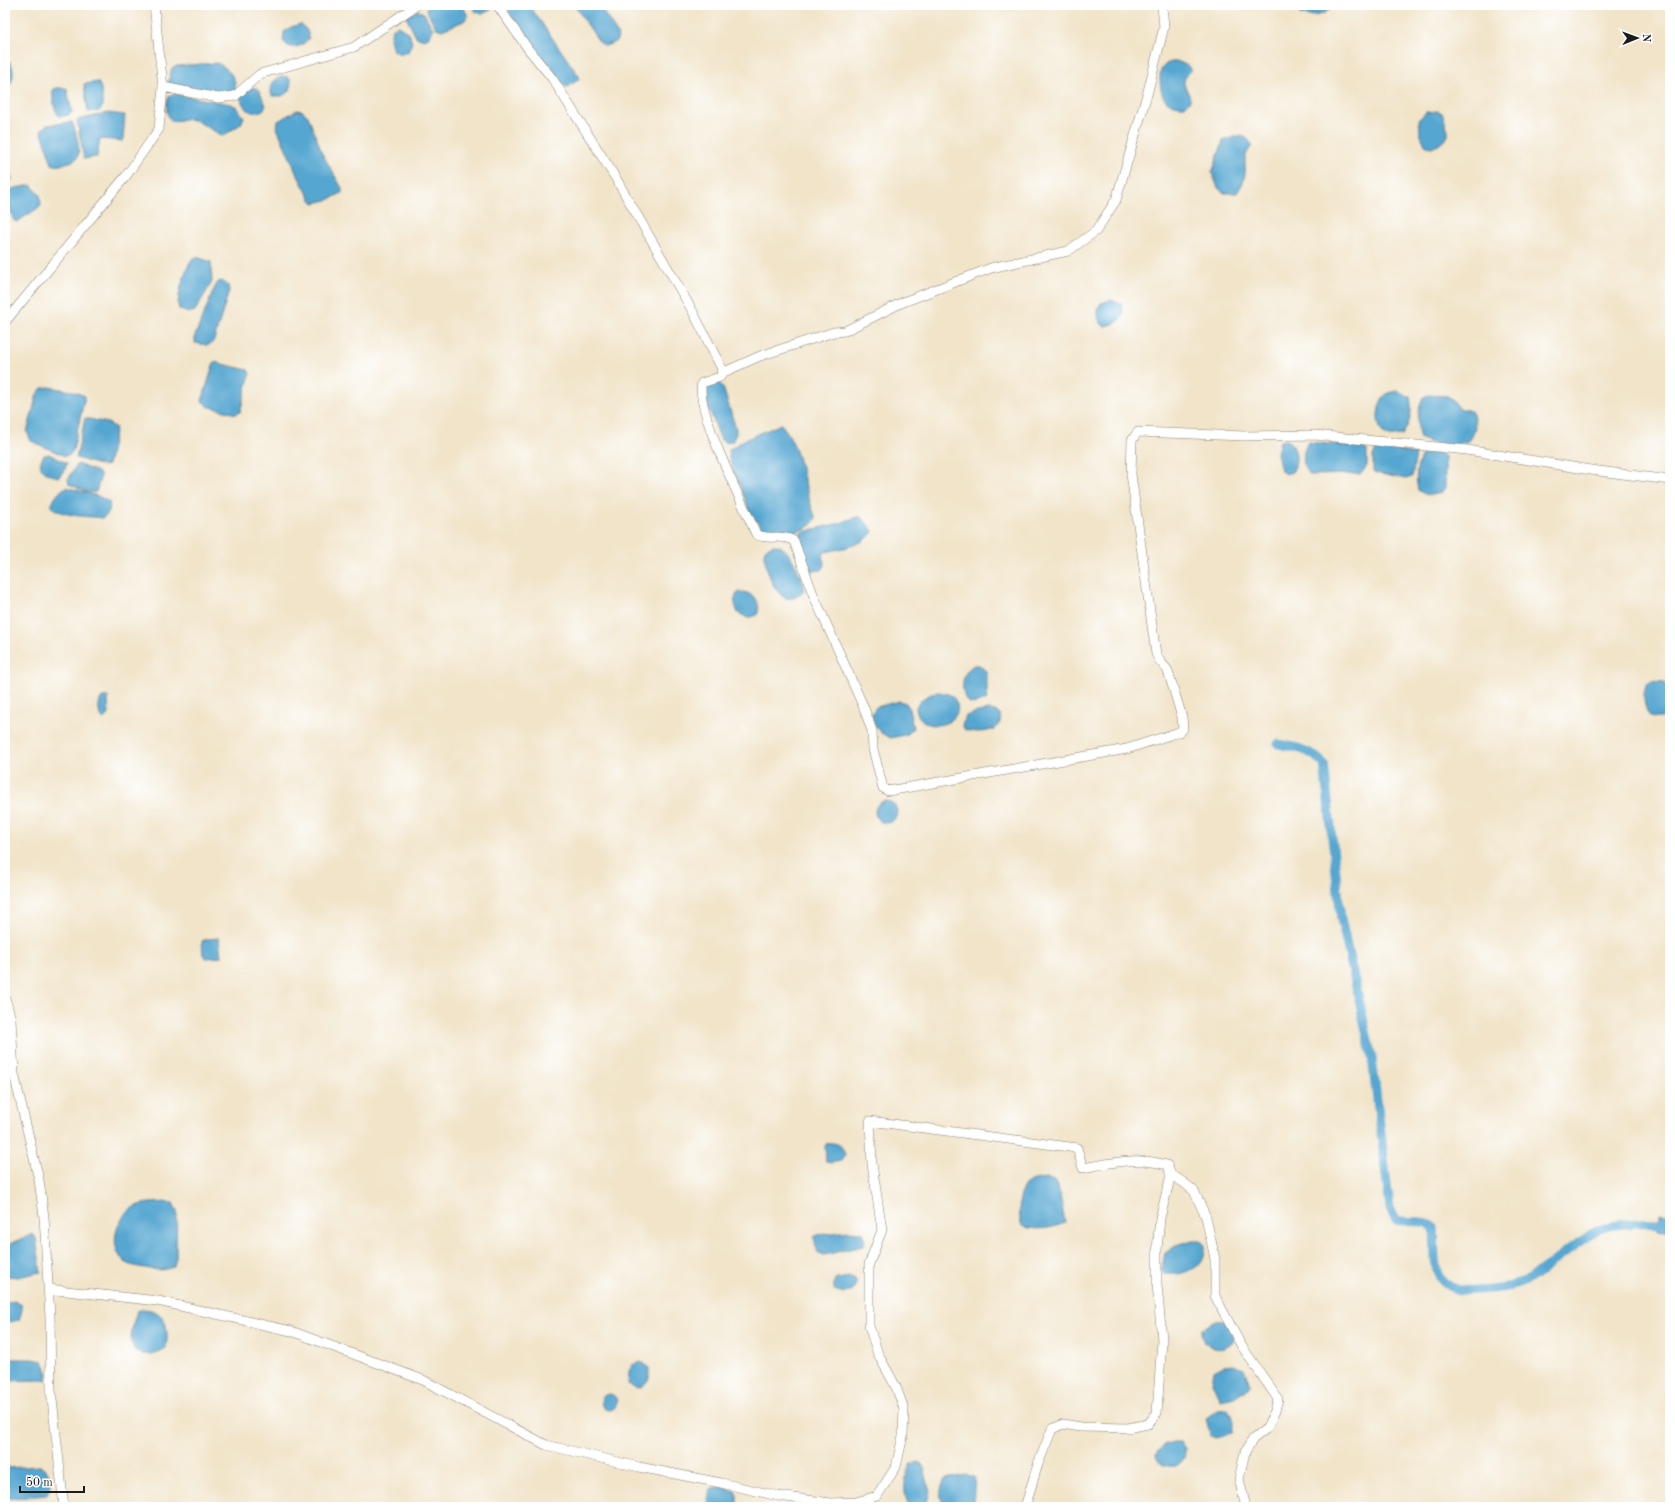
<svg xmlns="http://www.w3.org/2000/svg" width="1675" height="1512" viewBox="0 0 1675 1512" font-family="'Old Standard TT',serif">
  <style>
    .water { fill: #55a6d0; stroke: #386176 }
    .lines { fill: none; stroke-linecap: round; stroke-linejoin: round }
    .canal { stroke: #55a6d0; stroke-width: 9 }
    .street-casing { stroke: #868072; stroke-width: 10 }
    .street { stroke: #fff; stroke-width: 9 }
  </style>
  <rect width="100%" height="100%" fill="#fff"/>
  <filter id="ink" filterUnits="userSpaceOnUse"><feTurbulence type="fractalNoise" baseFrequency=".025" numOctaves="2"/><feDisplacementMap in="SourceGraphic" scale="8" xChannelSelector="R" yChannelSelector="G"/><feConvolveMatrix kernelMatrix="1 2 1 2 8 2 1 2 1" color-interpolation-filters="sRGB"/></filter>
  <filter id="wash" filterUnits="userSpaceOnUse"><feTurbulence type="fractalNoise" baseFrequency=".012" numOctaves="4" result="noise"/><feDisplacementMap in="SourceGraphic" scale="16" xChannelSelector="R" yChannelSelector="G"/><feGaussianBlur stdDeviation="0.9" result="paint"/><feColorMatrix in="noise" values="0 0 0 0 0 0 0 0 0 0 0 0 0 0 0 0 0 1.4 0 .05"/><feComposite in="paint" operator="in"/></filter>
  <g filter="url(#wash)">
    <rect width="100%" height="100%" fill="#f1e4c9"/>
    <path class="water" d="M428,5h34l6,11 -4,5 -22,9 -6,-2 -10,-19z
      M472,5h20l1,1 -2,4 -9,4 -7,-3z
      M504,5h25l50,71 -1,4 -10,7 -10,-4z
      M574,5h25l18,28 1,4 -2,5 -11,4 -5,-3z
      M1294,5h40c-8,11 -21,12 -33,10z
      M417,10l7,3 9,16 -2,6 -7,5 -8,-3 -10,-20z
      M301,24l6,6 2,8c-7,9 -18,14 -26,3l1,-9 7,-5z
      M398,26l11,7 3,10 -4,9 -8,2 -7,-4 -3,-11 2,-10z
      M5,58c12,7 10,24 0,32z
      M1177,61l11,5 3,5c-15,14 -1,16 -1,30l-5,5c-20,0 -24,-8 -25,-26 0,-6 0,-11 5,-15 3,-3 8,-3 12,-4z
      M217,63c12,5 21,17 18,30l-15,2 -48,-10 -4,-3 4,-14 4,-2z
      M282,76l6,1 3,4 -1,10 -8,5h-10l-2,-8 2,-6z
      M98,82l3,6 2,18 -4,5 -11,1 -4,-28z
      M252,87l6,2 8,16 -2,4c-11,9 -21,-1 -24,-12z
      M56,88h10l1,2 5,22 -3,3 -9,2c-6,-5 -8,-19 -7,-27z
      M174,94l57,10 6,3 7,10 -3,7 -18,12 -28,-16 -11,-1 -11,3c-8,-6 -8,-20 -3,-27z
      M297,110l6,1 5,5 15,39 19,33v5l-14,7 -14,3 -3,-3 -14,-26 -20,-46 1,-7z
      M1438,111l4,2 6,17v6c-7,8 -13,14 -23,9l-5,-12 -1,-14 7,-7z
      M107,113l18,2 -2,26 -23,-2 -3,18 -13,2 -7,-39z
      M72,122c3,6 10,31 5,36 -2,3 -7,4 -11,5 -5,2 -9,4 -14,1l-11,-34 6,-5z
      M1236,136c9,0 12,1 16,10 -12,14 -4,17 -8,33 -1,5 -5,10 -7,14h-13l-6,-5 -6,-15 11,-32z
      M5,153l7,27 -7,6z
      M31,185l9,10 1,11 -24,16 -3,-1 -9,-23v-8z
      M197,257l14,5 1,20 -17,29 -7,2 -9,-4c-4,-9 6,-37 11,-47l3,-4z
      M222,281l6,4 1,6 -15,49 -3,4 -5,1 -11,-2v-7l19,-47 4,-7z
      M1110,300l10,3c9,14 -3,22 -16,23 -7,-4 -8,-16 -3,-23z
      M214,362l34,8 2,4 -10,38 -4,2 -29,-8 -5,-5z
      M718,382l5,5 13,42v5l-4,8 -7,1 -4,-3 -17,-44 2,-11z
      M49,387l23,4 13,5 -12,54 -3,5 -5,1 -34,-15 -4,-9 10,-38 5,-6z
      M1397,391l13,6c3,13 0,28 -8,38 -4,0 -9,2 -13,1 -14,-2 -13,-29 -6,-38 3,-5 8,-6 14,-7z
      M1429,395l18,1 5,3 7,9 12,3c6,9 5,22 -2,30 -14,5 -35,6 -49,-3 -4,-12 -2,-29 3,-41z
      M85,418l23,5 8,5 -8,37 -5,1 -27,-8z
      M781,424c21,23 22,66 35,94 -9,18 -36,15 -53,12l-13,-18 -21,-53v-9l11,-8z
      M1287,440c10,6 12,22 5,32l-7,2 -4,-3 -4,-18 3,-12z
      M1308,442l54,5 5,3v16l-6,8 -51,1c-9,-6 -8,-25 -2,-33z
      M1383,448l33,6 -4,23 -6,2 -31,-6 -2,-2v-15l3,-7z
      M1434,452l9,2 2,3v30l-3,5c-9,4 -17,4 -24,-2 -3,-11 -2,-27 5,-36z
      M49,454l18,9 -2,6 -6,8c-12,-2 -25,-8 -15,-22z
      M77,464l21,8 3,4 -5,16h-9l-18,-8 -1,-5z
      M66,487l32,9 11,6c2,8 0,12 -6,16 -16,-2 -38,-1 -52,-11 3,-9 7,-15 15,-20z
      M859,516l6,5 8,10c-7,14 -33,18 -48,21l-3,4 3,9 -3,5 -11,1c-8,-10 -10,-22 -13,-34l4,-5 38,-9z
      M773,545c17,-1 25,27 31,40v5c-24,28 -39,-20 -40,-38l2,-4z
      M739,592c13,-1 24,10 18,23l-9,3 -10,-5c-3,-7 -6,-16 1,-21z
      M974,665h6l7,7v27l-12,5 -8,-2c-7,-12 -6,-30 7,-37z
      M1652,681l13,1 5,12v18c-6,7 -12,7 -20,5 -6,-9 -8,-22 -4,-32z
      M935,692c9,0 17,1 21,10 11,22 -37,36 -40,5l6,-8z
      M102,697h6l1,17 -6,5c-6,-5 -5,-17 -1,-22z
      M899,701l7,2 3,5 4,20 -5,6 -17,4c-13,-5 -18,-11 -19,-25l4,-6z
      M990,710l5,1 5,3c5,19 -23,20 -35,16l-3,-5 4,-9 11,-4z
      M875 812a11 11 0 1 1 22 0a11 11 0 1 1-22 0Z
      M219,938l2,19 -15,1 -3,-3 -1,-14 5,-2z
      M827,1143c10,-1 16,2 18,12l-4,6 -10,2 -5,-1 -1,-16z
      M1046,1178l10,4 3,8 6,32c-10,7 -31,9 -43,4 -4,-7 -4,-34 3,-41 5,-5 14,-6 21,-7z
      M167,1202l6,1 4,8 -1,47 -2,8c-8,5 -15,4 -24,3 -8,-2 -20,-2 -26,-8 -17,-15 -7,-47 12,-55 9,-4 21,-3 31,-4z
      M1661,1213l9,3v15l-11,-2z
      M848,1231l15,1 2,6 -2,8 -39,9 -7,-3 -3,-15 4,-2z
      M33,1234l3,4 5,34 -23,5 -12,-1 -1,-28 4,-4z
      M1192,1240h8l5,5c2,24 -21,31 -41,29l-3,-3 4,-18 12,-8z
      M850,1277l4,1 3,4 -4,8 -9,3 -10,-3v-8l2,-3z
      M14,1301l8,4v5l-3,10 -14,3v-20z
      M143,1309c24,1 26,19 23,39 -12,8 -33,12 -35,-8 0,-10 3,-20 6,-29z
      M1225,1320l7,12 1,10c-11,13 -32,6 -31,-13l13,-8z
      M5,1359h27l11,2 5,13 -2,6 -41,1z
      M641,1362l8,6v11l-7,8 -5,1 -9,-4 1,-13 3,-6z
      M1232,1364l12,4 6,17c-6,11 -18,13 -30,15l-8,-18 2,-11 11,-6z
      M601 1402a8 8 0 1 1 16 0a8 8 0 1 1-16 0Z
      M1228,1409c5,9 6,14 4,24l-16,5 -6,-3 -4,-17 12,-8z
      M1174,1442h6l5,6c0,3 0,7 -1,10 -6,13 -26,10 -28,-3l9,-11z
      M920,1462l4,5 6,26 -4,12 2,2h-19c-6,-14 -6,-29 2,-43z
      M40,1466c12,4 12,20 7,29l-42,4v-31z
      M966,1475l9,2 -2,29 -27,1c-8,-9 -6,-18 -1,-28z
      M721,1486l14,5 2,4v12h-28l-1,-9 2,-9z"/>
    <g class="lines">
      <path class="canal" d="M1278,744c21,4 31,5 46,20l17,155 31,139 18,151 6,11c11,3 29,-1 38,6 2,35 -6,68 42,64 17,-1 35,-2 50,-9 7,-3 14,-10 20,-14 14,-11 40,-32 55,-38 13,-6 54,-8 69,-5"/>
    </g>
  </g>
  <g filter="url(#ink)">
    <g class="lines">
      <defs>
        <path id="street" d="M497,5l32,45 23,28 63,99 77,133 29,57 1,6 -2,4 -18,6c-8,25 42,123 54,151 10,7 25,-1 38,7l19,53 51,114 8,23 1,18 10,39 5,3 239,-42 52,-17 4,-3 -1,-12 -14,-46c-5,-8 -8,-7 -12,-17l-25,-180 1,-34 6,-8 106,4 71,-1 152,15 124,20 79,10
          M163,87l55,11 17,-2 25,-22 94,-27 63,-42
          M5,322l121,-146 33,-47 4,-42 -9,-82
          M722,373l38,-17 74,-24 11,-1 56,-28 90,-35 77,-17 28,-20 20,-31 32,-109 16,-64 -2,-22
          M5,998l6,21 3,55 25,106 5,37 6,100 1,73 13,117
          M1171,1175l12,7 11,9 12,26 9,42v37l26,49 37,54 -3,12 -8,17 -14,11 -8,13 -6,27 7,28
          M48,1289l110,12 133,30 132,49 123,65 93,22 82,16 57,13 53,7 25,-1 21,-6 19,-29 7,-31 1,-27 -8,-22 -18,-33 -9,-28v-62l13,-34 -10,-66 -2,-43 207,27 6,20c31,-6 53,-11 84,-3l4,10 -11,43 -3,32v34l5,56 -5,73 -9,11 -20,4 -48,-1 -17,-3 -11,5 -14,35 -13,43"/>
      </defs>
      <use href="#street" class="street-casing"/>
      <use href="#street" class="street"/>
    </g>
  </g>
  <rect width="1675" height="1512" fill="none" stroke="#fff" stroke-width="20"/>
  <g transform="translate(1637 38) rotate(89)" stroke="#ffffff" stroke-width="3" paint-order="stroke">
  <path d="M0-3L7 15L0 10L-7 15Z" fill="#1c1c1c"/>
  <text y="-6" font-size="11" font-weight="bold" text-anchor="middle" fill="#1c1c1c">N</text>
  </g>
  <path d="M20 1486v6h64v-6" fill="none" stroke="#1c1c1c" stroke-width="2"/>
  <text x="26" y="1486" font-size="12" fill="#1c1c1c" stroke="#ffffff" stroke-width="3" paint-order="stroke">50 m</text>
</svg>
